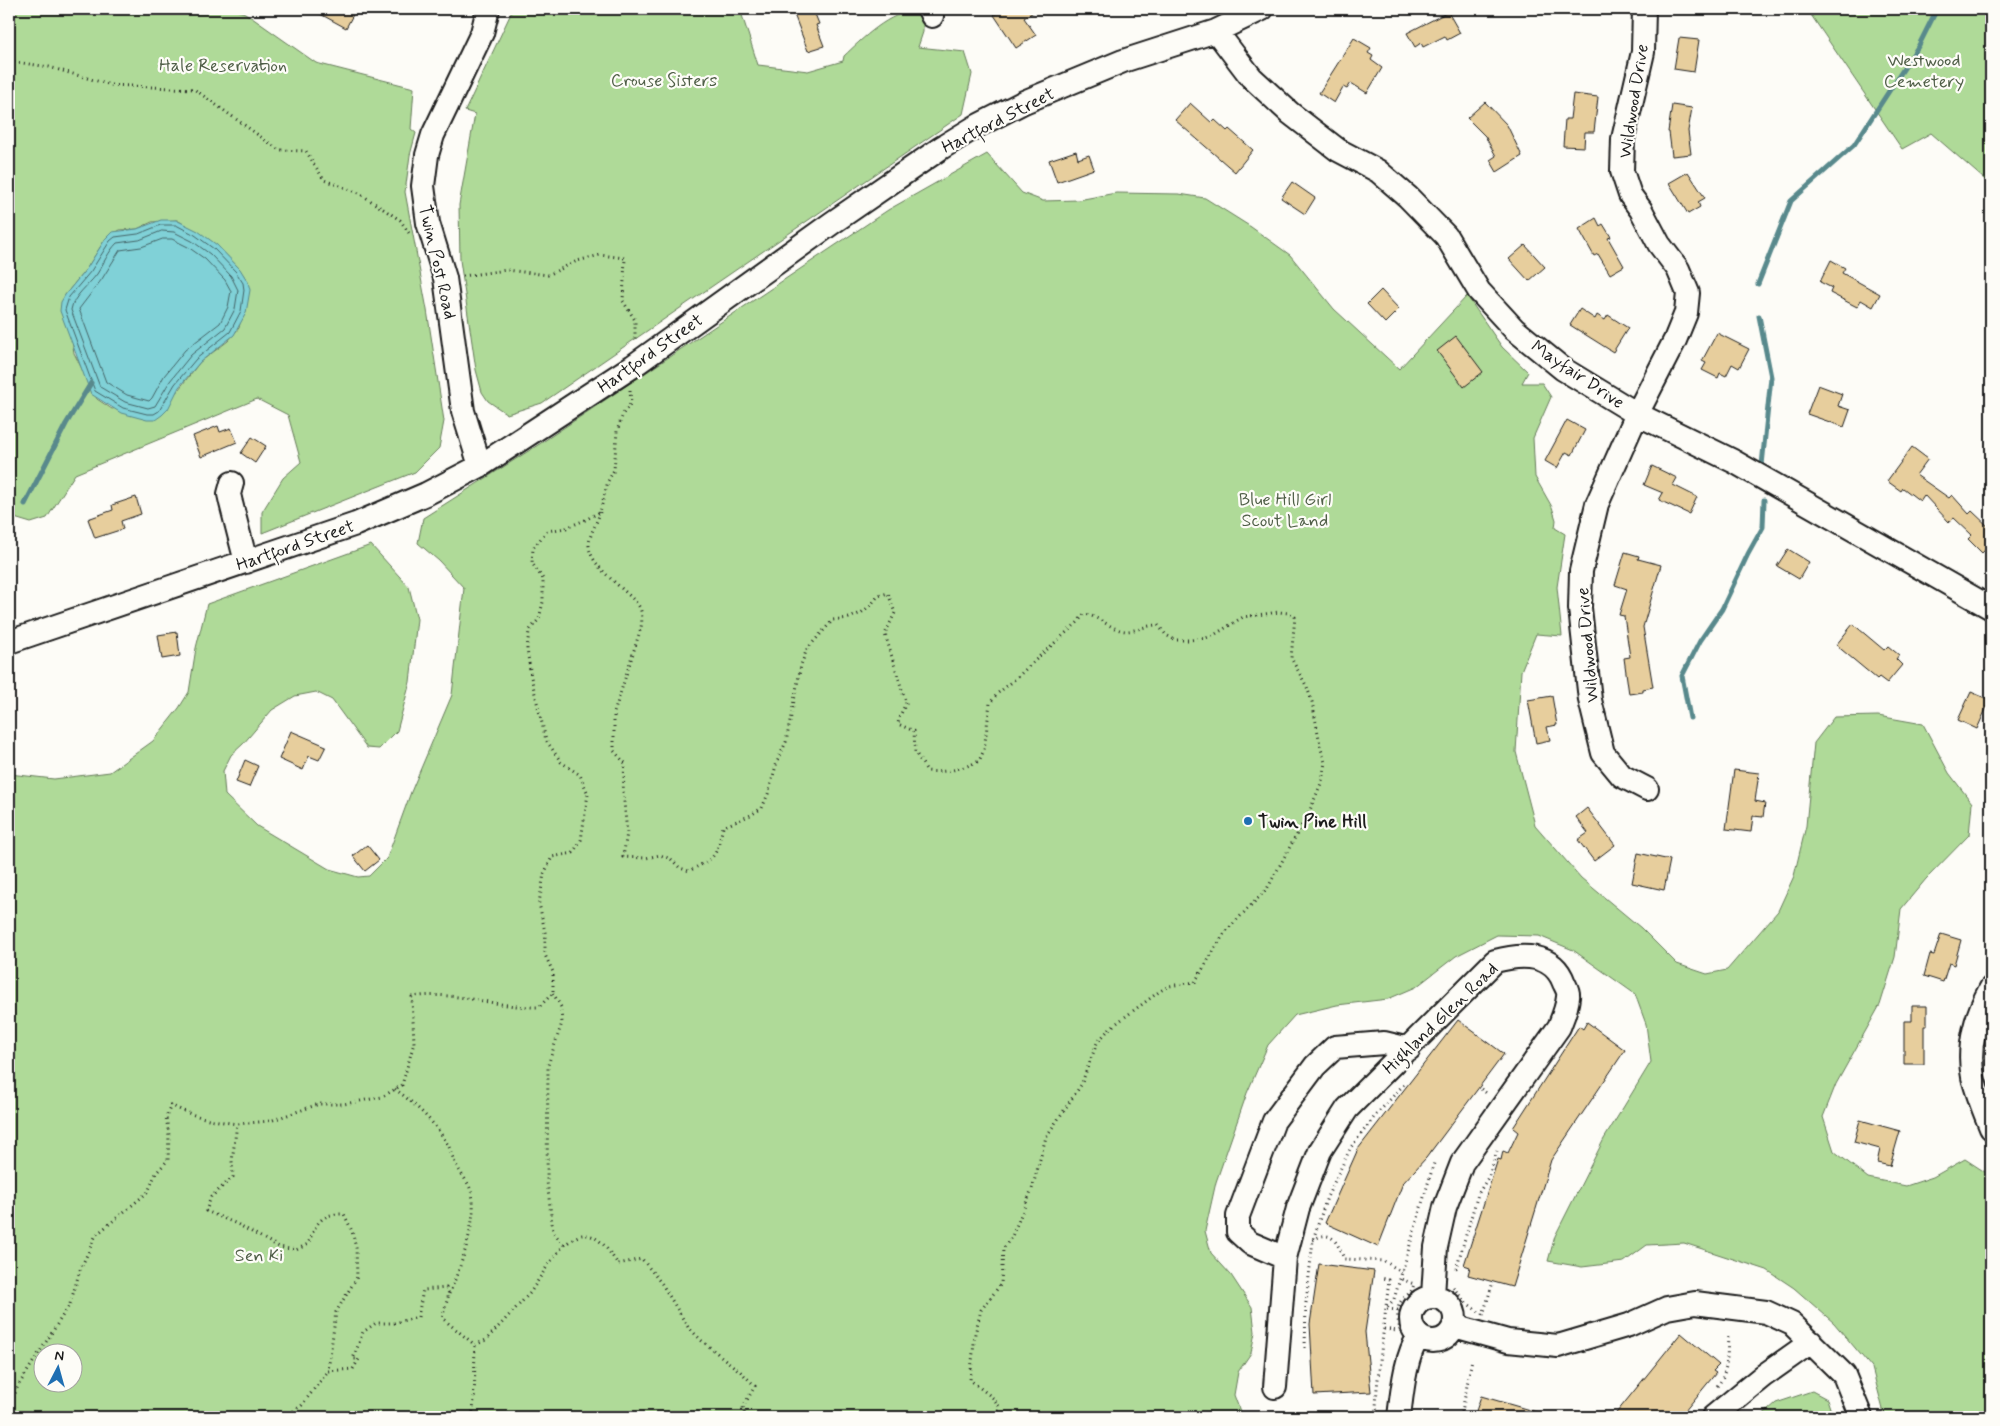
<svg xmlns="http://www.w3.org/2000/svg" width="2000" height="1426" viewBox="0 0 2000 1426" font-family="Mynerve,sans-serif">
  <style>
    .green { fill: #afda98; stroke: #667b5a; fill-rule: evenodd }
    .water { fill: #80d1d7; stroke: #58898c }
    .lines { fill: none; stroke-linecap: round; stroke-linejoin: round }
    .shore { stroke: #446467; stroke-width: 1 }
    .stream { stroke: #58898c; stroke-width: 5 }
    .building { fill: #e7ce9d; stroke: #1c1c1c }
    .minor-casing { stroke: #1c1c1c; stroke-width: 26 }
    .path { stroke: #1c1c1c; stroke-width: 3; stroke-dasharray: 1 4; stroke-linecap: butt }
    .minor { stroke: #fdfcf7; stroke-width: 22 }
    .poi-dot { fill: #1f6fb2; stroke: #fdfcf7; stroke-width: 2 }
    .labels { text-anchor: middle; stroke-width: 4.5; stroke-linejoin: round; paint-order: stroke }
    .park-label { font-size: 18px; fill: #4f5e47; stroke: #fdfcf7 }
    .street-label { font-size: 18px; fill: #1c1c1c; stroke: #fdfcf7 }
    .poi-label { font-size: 18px; font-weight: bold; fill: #1c1c1c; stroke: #fdfcf7; text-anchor: start }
  </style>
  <rect width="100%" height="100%" fill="#fdfcf7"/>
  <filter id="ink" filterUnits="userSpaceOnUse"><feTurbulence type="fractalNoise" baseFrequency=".02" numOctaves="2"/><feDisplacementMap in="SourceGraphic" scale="10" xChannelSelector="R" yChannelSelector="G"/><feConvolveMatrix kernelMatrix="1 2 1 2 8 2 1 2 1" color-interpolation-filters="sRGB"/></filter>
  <g filter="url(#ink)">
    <path class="green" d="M9,9h223l13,4 71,50 98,25 -3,41 5,4 -6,22 -5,37 22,118 17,111 -5,27 -24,24 -153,61v-21l21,-34 18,-16 -13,-47 -31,-16 -182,75 -28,44 -16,5 -20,-6 -2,-4zM177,220c30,18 52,32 71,62l-9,46 -11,13 -28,21 -25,32 -63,15 -15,-10 -23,-46 -9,-58 22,-27 19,-30 14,-8 17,-1 15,-7z
      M513,9h227l18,56 50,6 35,-10 1,-5c17,-16 47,-46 71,-44l8,8v12l-5,15 47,5 7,22 -9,40 -421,289 -35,11 -19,-13 -6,-9 -6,-22 -16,-110 -1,-55 16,-91 -10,-3z
      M1807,9h184v176l-60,-52 -29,16z
      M987,154l35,39 21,8 35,-1 38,-7 63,1 26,4 46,29 39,28 44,54 65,60 68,-73 35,51 26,25 -6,11h20l9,14 -18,41 2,39 17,30 4,13 -1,8 10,6 -8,53 5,49 -26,-2 -15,37 -5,81 19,73 46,53 60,50 36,36 30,10 20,-4 51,-59 16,-35 12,-50 8,-83 20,-26 44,-1 45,8 26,49 23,30 -3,32 -43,44 -25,30 -6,48 -15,48 -44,79 -13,33 11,34 34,27 38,8 27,-9 32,-18 23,15 3,7v236h-106l-13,-49 -38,-45 -40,-35 -27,-18 -83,-27 -37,2 -23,17 -42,5 -34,-6 7,-25 49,-97 47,-77 -5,-38 -11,-30 -62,-44 -34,-14 -42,-1 -41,21 -40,31 -28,12 -51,6 -42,10 -27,30 -21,48 -31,89 -11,49 6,22 20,22 21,32 3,25 -4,21 -13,19 -4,23 7,19 5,3h-1237v-643l45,5 56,-7 43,-31 26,-33 10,-16 7,-44 11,-44 164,-59 38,42 8,32 -7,63 -13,49 -18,18 -12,-1 -35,-48 -16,-8 -21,4 -23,14 -29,34 -12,11 -8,16 2,24 32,31 72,43 29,8 11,-1 18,-18 24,-66 41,-97 12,-107 -25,-27 -21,-18 5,-25 118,-75 347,-233zM42,1354h30v30h-30z
      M1812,1391l15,8 6,18h-73l16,-14z"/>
    <path class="water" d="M161,220h15l22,11 19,14 23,24 8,13 2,8 -4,23 -12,22 -34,27 -21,25 -11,22 -6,6 -7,5h-8l-26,-7 -30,-19 -31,-83 1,-9 4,-7 22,-27 19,-30 6,-6 25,-3z"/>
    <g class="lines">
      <path class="shore" d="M161,225h15l19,10 19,14 22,23 7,11 1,7 -3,21 -11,21 -34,27 -21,25 -16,27 -5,3h-7l-24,-6 -28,-17 -30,-81 4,-13 22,-26 19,-30 5,-4 23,-3z
        M162,231l12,1 18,9 18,13 21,22 7,14 -3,19 -10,19 -34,27 -21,26 -15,25 -7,2 -23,-6 -25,-15 -29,-77c2,-14 18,-25 26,-36 7,-11 11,-22 20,-31l22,-3z
        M163,239h9l16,8 17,12 20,21 6,11 -3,16 -8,16 -35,27 -21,26 -12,22 -3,3 -22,-6 -21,-13 -27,-73 23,-30 18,-29 21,-3z"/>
      <path class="stream" d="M1758,284l33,-83 63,-56 65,-100 18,-36
        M1759,316l12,61 -9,88
        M25,504l41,-80 25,-41
        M1690,718l-8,-42 18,-35 22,-32 26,-55 15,-27 1,-27"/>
    </g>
    <path class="building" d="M311,9h45l-10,19z
      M792,9h21l6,15 -3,1 8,21 -16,5z
      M1002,9h36l-14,9 12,17 -20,13 -22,-33z
      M1448,12l12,21 -13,7 -2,-4 -22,11 -2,-4 -6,4 -8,-14z
      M1354,38l17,10 -3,5 5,3 -2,4 11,8 -15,25 -16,-10 -4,6 -4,-2 -9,16 -15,-10z
      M1679,38l20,2 -5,32 -20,-3z
      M1573,94l25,3 -4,35h-9l-1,15 -21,-1 2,-27h5z
      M1485,102l22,23 15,31 -25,16 -7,-12 6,-4 -11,-20 -18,-18z
      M1190,103l22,20 3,-3 12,11 2,-2 24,21 -18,22 -60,-52z
      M1672,105l20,3 -4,23 3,23 -19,2 -3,-24h-1z
      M1076,151l2,8 11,-4 5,14 -37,13 -8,-22z
      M1688,172l17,26 -7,4 2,5 -12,7 -19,-31z
      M1292,182l23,16 -10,16 -24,-16z
      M1596,218l4,8 3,-2 8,13 -3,1 16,28 -14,8 -12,-20 -4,2 -15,-27z
      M1525,245l20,22 -16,14 -20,-22z
      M1831,260l14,8 -3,5 38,21 -7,13 -12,-7 -4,7 -27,-14 2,-5 -12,-6z
      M1381,290l18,19 -14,14 -18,-19z
      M1580,309l15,10 2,-4 8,5 3,-5 20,13 -15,24 -43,-27z
      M1717,333l32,16 -10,19 -7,-4 -6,12 -6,-3 -2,5 -16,-8 4,-7 -4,-2z
      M1456,336l27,36 -19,15 -27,-36z
      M1818,385l24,9 -4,12 12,4 -6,17 -37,-13z
      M1567,420l18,10 -13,25 -6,-3 -9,16 -12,-7z
      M218,426l2,6 11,-4 6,14 -36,15 -8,-21z
      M252,437l14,9 -11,17 -14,-10z
      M1912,447l16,12 -12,16 33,23 3,-3 17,19 3,-3 19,18v15l-9,9 -14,-14 4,-4 -18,-17 -5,4 -25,-27 -4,6 -17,-13 -2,3 -14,-10z
      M1652,466l25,12 -4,7 24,12 -8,17 -30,-14 4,-7 -19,-8z
      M136,497l5,17 -20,7 2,8 -28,9 -7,-19 25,-9 -1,-5z
      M1788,549l21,13 -10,17 -22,-13z
      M1625,552l14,4 -1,3 23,6 -18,62 10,60 -10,2v3l-14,2 -5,-36 6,-1 -6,-41 -5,-1 8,-26 -12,-4z
      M1853,624l31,26 4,-4 11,9 -3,4 6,6 -15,18 -8,-6 -2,2 -41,-34z
      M177,632l3,24 -18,3 -4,-24z
      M1971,692l19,8 -13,29 -19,-9z
      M1552,696l5,29 -10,2 3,13 -14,3 -8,-43z
      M291,731l35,15 -7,14 -10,-4 -6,14 -24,-11z
      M245,760l13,6 -9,21 -13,-5z
      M1734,770l25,3 -4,28 10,2 -2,14 -10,-1 -2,16 -25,-3z
      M1587,808l28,37 -21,16 -16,-21 10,-7 -12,-16z
      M367,845l12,15 -14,11 -12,-15z
      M1638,853l32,7 -6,30 -32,-7z
      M1941,934l20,6 -7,25 -5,-2 -6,19 -19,-6 6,-22 4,1z
      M1912,1006h15v20h-3v38h-20v-43h8z
      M1458,1020l46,34 -78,104 -23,25 -25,64 -53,-24 33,-74z
      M1587,1022l38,28 -74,110 -39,127 -44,-12 2,-8 -6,-2 34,-106 3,1 2,-9 5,2 10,-21 -5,-4 66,-102 4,3z
      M1860,1120l40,11 -10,35 -13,-3 3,-14 -26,-7z
      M1319,1264l55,7 -9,61 6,60 -57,3 -4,-71z
      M1681,1333l38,32 -6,6 3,2 -36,44h-67z
      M1481,1396l59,17v4h-66z"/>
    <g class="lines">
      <defs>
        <path id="minor" d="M929,9l3,7
          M1644,9l-1,43 -20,87 -1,32 8,24 11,15 18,34 19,25 10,24 -2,20 -11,27 -38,74 -40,90 -16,67 -1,37 10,92 13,53 19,23 25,13
          M1216,31l35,46 39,36 48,37 40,21 30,26 38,39 33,55 35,38 49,40 74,45 96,47 258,147
          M480,466l-17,-55 -18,-133 -17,-55 -5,-37 4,-31 6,-20 49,-102 6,-24
          M232,483l-3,11 2,9 15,59
          M9,642l347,-118 70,-30 54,-28 153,-100 199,-143 109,-75 36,-22 47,-24 99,-41 93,-30 46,-22
          M1991,988c-15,26 -24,59 -18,89 4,17 12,36 18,51
          M1285,1258l-35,-15 -12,-11v-16l36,-95 41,-55 20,-19 49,-4 25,6
          M1411 1319a22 22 0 1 1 44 0a22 22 0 1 1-44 0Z
          M1454,1326l54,15 50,5 71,-21 38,-17 28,-5 71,9 26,12 52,51 17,42
          M1275,1387l10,-129 13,-50 22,-57 27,-42 148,-148c26,-7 58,-9 69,22 2,4 5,9 4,14 -1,11 -5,20 -9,30l-97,136 -17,44 -9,40 -3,49
          M1399,1417c3,-24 6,-61 20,-81
          M1713,1417l50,-41 48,-34"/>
      </defs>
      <use href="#minor" class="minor-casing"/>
      <path class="path" d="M9,61l40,6 62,18 83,4 85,61 27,1 18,29 35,13 41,27 9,13
        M463,276l44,-6 41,5 29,-14 23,-6 25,3 -2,43 12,19v22
        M600,512c-3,12 -11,22 -11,34 1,21 37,43 49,59 5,6 4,16 3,23l-27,85v38l11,12 -2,28 4,42 -4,24 23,1 14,-3 11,4 9,9 9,3c29,-15 26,-13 34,-44l28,-12 11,-7 6,-14 9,-32 9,-20 15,-77 6,-16 26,-29 16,-2 12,-5 9,-7 8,-10 10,-3 7,20 -10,21 21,69 -7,15 -1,6 16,7 1,21 12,19c19,2 35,-2 52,-10l5,-11 6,-47 8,-10 14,-11 30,-28 35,-31 7,-9c15,2 27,16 42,17 10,0 21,-6 32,-6l8,10 9,5h15l16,-2 8,-3 29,-18 36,-5 10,1 6,4 -4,41 16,29 5,15 9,47 4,13 -3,19 -12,29 -43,79 -42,43 -30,50 -26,4 -9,5 -50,37 -13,15 -16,42 -35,52 -14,52 -20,47 -9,13 -2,35 -20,26 -6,24 -5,46 23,18 6,8 -2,11
        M553,993l8,14 1,16 -14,42 -1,116 6,51 11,13 -16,20 -18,28 -44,47 -11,5 -33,-27 7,-24 -3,-6 -23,2 -5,27 -24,6h-18l-13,9 -10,27h6l-6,10 -25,2 8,-59 21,-35 -1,-29 -4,-17 -8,-17c-24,-1 -28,10 -36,30l-12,6 -17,-3 -42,-23 -31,-13 5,-14 22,-20 -1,-16 5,-37 33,-3 49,-17h25l38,-7 20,-12 12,-42 -2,-46c46,-7 82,11 127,10l14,-14v-21l-8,-17v-23l-6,-29 5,-29 8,-17 21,-4 8,-13 7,-46 -8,-19 -19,-13 -15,-22 -15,-63 -4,-28 2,-18 10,-12 4,-17v-23l-11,-16 1,-15 14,-17 19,-3 19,-8 15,-8 8,-31 6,-11 3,-39 6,-17 8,-11 -1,-13
        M395,1089c20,15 42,35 54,58 3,7 5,15 9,21 4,8 11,15 13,23 9,24 -12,81 -22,103
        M1481,1089l8,6
        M1313,1240c19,-12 25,4 31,19l40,2 18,11
        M564,1245c5,-3 12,-9 18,-10 17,-2 27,17 36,29l24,-5 20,25 26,43 14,14 40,32 13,13 -12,21 2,10
        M1456,1269l22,-75 11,-18 8,-25
        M1453,1287l11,14 15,11
        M1398,1310l-12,-1 8,-10 6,-20 34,-116
        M1483,1315l9,-30
        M1384,1329l13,2 3,-1c-2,-9 -5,-22 2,-30 6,-7 9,-5 12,-16l-13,-5
        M1305,1348l1,-45 7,-63 14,-43 24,-50 25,-32 30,-33
        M1717,1386c12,-13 10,-35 11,-52
        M1380,1413l-4,-5 1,-20 12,-108 -7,-2
        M9,1417v-8l9,-23 52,-82 10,-34 16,-35 52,-43 8,-19 12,-13 1,-25 -3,-18 5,-12c19,11 44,16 66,19
        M285,1417l17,-12 26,-34
        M472,1417c4,-24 2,-48 3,-72
        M1461,1417l11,-58"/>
      <use href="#minor" class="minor"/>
    </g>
  </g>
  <circle class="poi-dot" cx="1248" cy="821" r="5"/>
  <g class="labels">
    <g class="park-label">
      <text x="1924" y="66">Westwood<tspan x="1924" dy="21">Cemetery</tspan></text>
      <text x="223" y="71">Hale Reservation</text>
      <text x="664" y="86">Crouse Sisters</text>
      <text x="1285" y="505">Blue Hill Girl<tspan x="1285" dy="21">Scout Land</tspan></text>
      <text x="259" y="1261">Sen Ki</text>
    </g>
    <g class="street-label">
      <text transform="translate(1633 101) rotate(-81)" y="6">Wildwood Drive</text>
      <text transform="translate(998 120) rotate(-27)" y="6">Hartford Street</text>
      <text transform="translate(438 262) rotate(77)" y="6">Twin Post Road</text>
      <text transform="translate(650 353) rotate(-35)" y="6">Hartford Street</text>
      <text transform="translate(1578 374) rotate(34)" y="6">Mayfair Drive</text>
      <text transform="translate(295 545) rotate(-19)" y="6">Hartford Street</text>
      <text transform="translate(1587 645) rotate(-95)" y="6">Wildwood Drive</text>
      <text transform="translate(1440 1018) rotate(-44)" y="6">Highland Glen Road</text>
    </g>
    <g class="poi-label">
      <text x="1258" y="827">Twin Pine Hill</text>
    </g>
  </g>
  <rect width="2000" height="1426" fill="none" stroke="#fdfcf7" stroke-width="30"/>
  <rect x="15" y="15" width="1970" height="1396" fill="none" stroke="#1c1c1c" stroke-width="2" filter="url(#ink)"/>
  <g transform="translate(58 1368) rotate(6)"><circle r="24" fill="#fdfcf7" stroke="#a3a29f"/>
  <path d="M0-4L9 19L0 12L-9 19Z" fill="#1f6fb2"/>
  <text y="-8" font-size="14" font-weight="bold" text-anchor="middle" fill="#1c1c1c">N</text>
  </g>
</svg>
